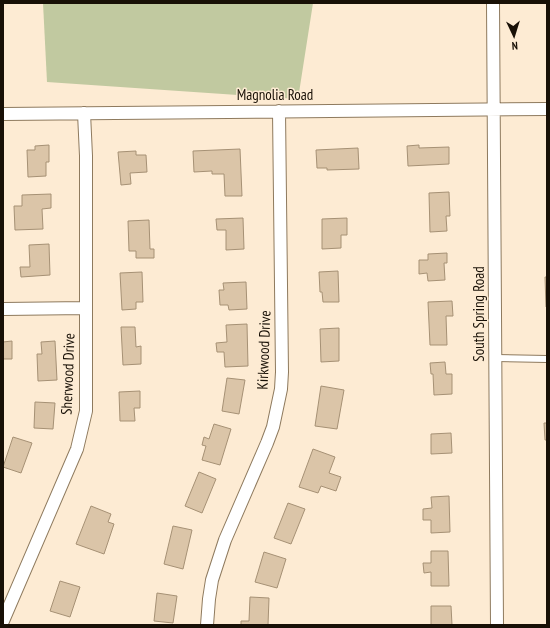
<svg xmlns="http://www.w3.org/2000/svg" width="550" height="628" viewBox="0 0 550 628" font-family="'PT Sans Narrow',sans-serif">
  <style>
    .green { fill: #c1c9a0 }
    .building { fill: #dbc5a8; stroke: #a69175 }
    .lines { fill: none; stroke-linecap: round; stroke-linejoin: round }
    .lane-casing { stroke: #8e7a5e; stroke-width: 8 }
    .street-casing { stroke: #8e7a5e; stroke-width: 14 }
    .lane { stroke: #fff; stroke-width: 6 }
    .street { stroke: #fff; stroke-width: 12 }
    .labels { text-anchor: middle; stroke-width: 3; stroke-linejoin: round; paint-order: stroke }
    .street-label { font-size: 15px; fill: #181006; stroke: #fdebd3 }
  </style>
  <rect width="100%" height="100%" fill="#fdebd3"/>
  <path class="green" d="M43,3h270l-15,96 -251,-17z"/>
  <path class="building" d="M49,145v17h-3v14l-18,1 -1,-27h8v-4z
    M419,145v3l30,-1v17l-41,2 -1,-20z
    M358,148l1,21 -32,1v-2h-10l-1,-18z
    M240,149l2,47h-17l-1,-22h-12v-3l-18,1 -1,-21z
    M136,151v4h10l1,17 -17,1 1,11 -10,1 -3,-33z
    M449,192l1,24h-4l1,15 -17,1 -1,-39z
    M51,194v14l-9,1 1,20 -28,1 -1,-24h8v-11z
    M243,218l1,31 -18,1v-20h-9l-1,-11z
    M347,218v17h-6v13l-19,1v-30z
    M149,220l1,29h4v9h-18v-7h-7l-1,-30z
    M49,244l1,31 -29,2 -1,-10h10l-1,-22z
    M447,253v10h-3l1,17 -17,1 -1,-8 -8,1v-14h9v-6z
    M338,271l1,31h-16l-1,-10h-2l-1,-20z
    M142,272l1,30h-7v7l-14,1 -2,-37z
    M545,277h2v30h-1z
    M246,282l1,27 -18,1 -1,-5h-8l-1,-15h5l-1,-7z
    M452,301l1,15h-7l1,29h-17l-2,-43z
    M247,324l1,42 -23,1 -1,-15h-7l-1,-9 11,-1 -1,-17z
    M121,327h14l1,20 5,-1v18l-18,1z
    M339,328v33l-18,1 -1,-33z
    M12,341v18h-9v-17z
    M55,341l2,39 -19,1 -1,-27h5l-1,-12z
    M445,362l1,12h6v20l-18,1 -1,-21h-2l-1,-11z
    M227,378l18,2 -6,34 -17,-3z
    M321,386l23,4 -7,39 -22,-3z
    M140,391v17h-6l1,13h-15l-1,-29z
    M35,402l20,1 -2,26 -19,-1z
    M544,423h3v17h-2z
    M214,424l17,5 -11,36 -18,-5 4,-14 -4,-1 2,-8 5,2z
    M451,433l1,20 -21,1v-20z
    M13,437l19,6 -11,30 -18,-6z
    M313,449l22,8 -6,16 12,4 -5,14 -15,-5 -3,7 -19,-6z
    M199,472l17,7 -14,34 -17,-7z
    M449,496l1,36 -19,1v-13h-8v-11l9,-1 -1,-11z
    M288,503l17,6 -14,35 -17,-6z
    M91,506l20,8 -3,8 6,2 -10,30 -28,-10z
    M173,526l19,4 -9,39 -19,-5z
    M431,551h17l1,35h-18v-14l-7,1 -1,-10h8z
    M264,552l22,7 -9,29 -22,-6z
    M60,581l20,6 -10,30 -20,-6z
    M157,593l20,3 -4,27 -19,-2z
    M250,597l19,1 -1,27h-27v-4h8z
    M431,606h20l1,19h-21z"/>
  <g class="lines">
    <defs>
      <path id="lane" d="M495,358l52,1"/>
      <path id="street" d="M493,3l4,622
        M3,114l544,-5
        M3,309l83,-1
        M3,621l74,-172 9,-38v-255l-2,-43
        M207,625l2,-26 3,-19 13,-40 42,-97 6,-16 8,-38 1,-17 -3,-261"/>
    </defs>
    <use href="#lane" class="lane-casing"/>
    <use href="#street" class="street-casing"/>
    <use href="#lane" class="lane"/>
    <use href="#street" class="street"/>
  </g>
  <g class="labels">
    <g class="street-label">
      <text x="275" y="100">Magnolia Road</text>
      <text transform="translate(479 314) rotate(-90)" y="5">South Spring Road</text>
      <text transform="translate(264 350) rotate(-88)" y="5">Kirkwood Drive</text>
      <text transform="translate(68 374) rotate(-88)" y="5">Sherwood Drive</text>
    </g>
  </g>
  <rect width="550" height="628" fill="none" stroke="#181006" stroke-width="8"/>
  <g transform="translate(514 36) rotate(176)" stroke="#fdebd3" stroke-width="3" paint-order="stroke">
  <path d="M0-3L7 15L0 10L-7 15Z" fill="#181006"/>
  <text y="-6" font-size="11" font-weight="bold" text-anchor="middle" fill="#181006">N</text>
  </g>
</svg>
